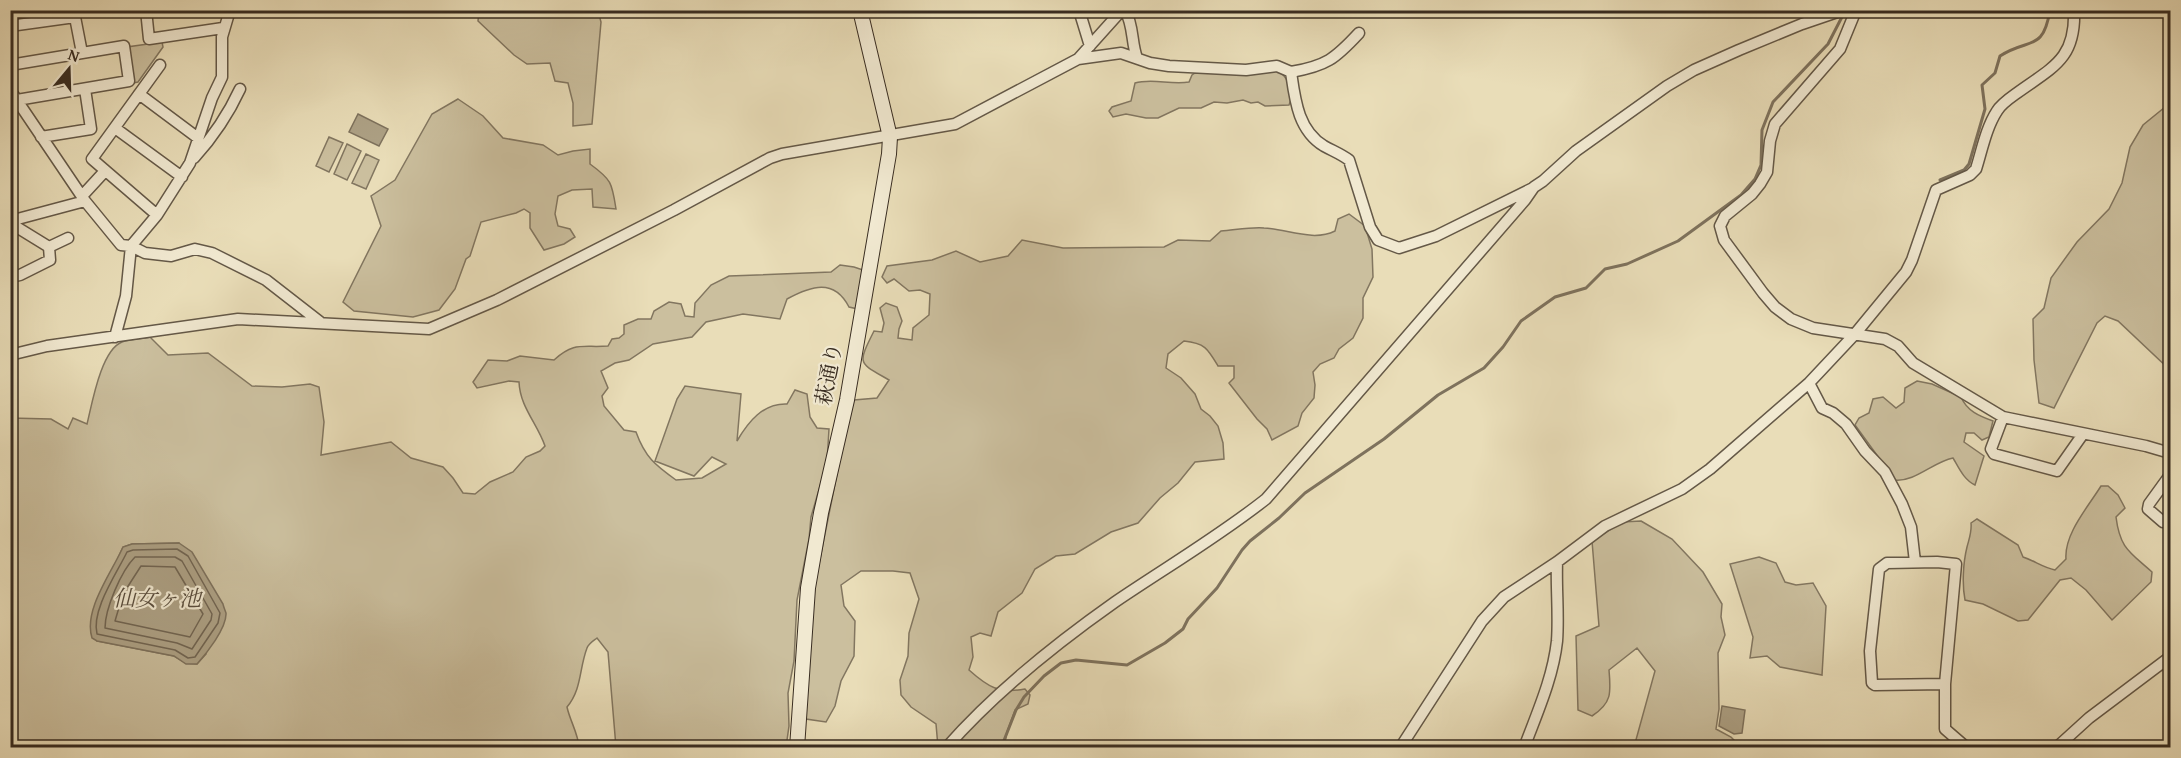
<svg xmlns="http://www.w3.org/2000/svg" width="2181" height="758" viewBox="0 0 2181 758" font-family="'Gentium Book Plus','Noto Serif JP',serif">
  <style>
    .green { fill: #cbbf9e; stroke: #827660; stroke-width: 1.5; fill-rule: evenodd }
    .water { fill: #ada185; stroke: #7e725d; stroke-width: 1.5 }
    .lines { fill: none; stroke-linecap: round; stroke-linejoin: round }
    .shore { stroke: #726653; stroke-width: 1.5 }
    .stream { stroke: #7e725d; stroke-width: 3 }
    .street-casing { stroke: #645847; stroke-width: 13 }
    .secondary-casing { stroke: #382c21; stroke-width: 16 }
    .street { stroke: #f1e9d1; stroke-width: 10 }
    .secondary { stroke: #f1e9d1; stroke-width: 14 }
    .labels { text-anchor: middle; stroke-width: 4.5; stroke-linejoin: round; paint-order: stroke }
    .street-label { font-size: 21px; fill: #382c21; stroke: #f1e9d1 }
    .water-label { font-size: 22px; font-style: italic; fill: #5b4f3f; stroke: #f1e9d1 }
  </style>
  <rect width="100%" height="100%" fill="#e9ddb8"/>
  <filter id="stains"><feTurbulence type="fractalNoise" baseFrequency=".00333" numOctaves="4"/><feColorMatrix values="0 0 0 0 .2 0 0 0 0 .09 0 0 0 0 .02 0 0 0 .5 -.17"/></filter>
  <radialGradient id="worn" r=".72"><stop offset=".6" stop-color="#630" stop-opacity="0"/><stop offset="1" stop-color="#630" stop-opacity=".3"/></radialGradient>
  <path class="green" d="M479,11h119l3,11 -9,102 -19,2v-23l-5,-20 -13,-2 -5,-18 -23,1 -13,-9 -36,-34z
    M162,42l1,5 -25,35 -5,1 -6,-36z
    M1276,70c12,5 19,23 13,35l-24,1 -7,-4 -7,1 -8,-3 -16,3 -13,-1 -13,6h-22l-21,10h-12l-20,-4 -13,3 -4,-6 3,-4 19,-6 4,-18c17,-5 36,2 54,-1l3,-7 3,-2z
    M458,99l25,17 20,22 40,7 15,10 15,-4 17,-2v15c22,16 22,19 26,45l-23,-2 -1,-18 -20,1 -14,6 -3,18 3,12 12,3 5,8 -11,7 -20,6 -14,-22v-15l-6,-4 -8,4 -35,9 -11,34 -4,3 -11,30 -16,21 -26,7 -59,-6 -11,-9 38,-76 -10,-30 24,-16 37,-66z
    M2170,103v267l-52,-49 -13,-5 -8,7 -43,85 -15,-5 -5,-43 -1,-41 11,-11 7,-30 26,-36 32,-33 13,-26 8,-36 13,-22z
    M329,137l14,6 -14,29 -13,-6z
    M347,144l14,7 -14,29 -13,-6z
    M366,154l13,6 -13,29 -14,-6z
    M1349,214l16,12 7,23 1,28 -10,21v20l-10,20 -14,11 -5,9 -14,6 -7,8 2,13 -1,13 -12,15 -4,13 -26,14 -5,-11 -10,-10 -28,-36 5,-5v-12h-16c-10,-17 -13,-23 -34,-25l-16,13 -2,14 15,10 14,16 6,15 9,7 8,10 5,17 1,16 -29,3 -17,21 -18,15 -22,25 -27,9 -36,22 -19,2 -21,13 -13,24 -24,19 -7,24 -11,-3 -9,4 2,20 -4,13c19,17 30,24 56,19l5,6 -2,9 -13,6 -8,22 -3,15h-66l-2,-23 -25,-17 -10,-12 -1,-15 8,-24 1,-23 10,-34 -9,-26 -17,-2h-32l-20,14 3,21 11,15 -1,35 -13,25 -6,25 -9,16 -20,-3 -2,-20 4,-80 40,-200 6,-19 23,-2 12,-18c-31,-18 -32,-15 -15,-49l8,1 2,-9 -4,-15 6,-5 11,4 5,14 -3,8 -1,9 14,2 1,-12 16,-13 1,-21 -10,-4 -11,1 -15,-12 -7,4 -5,-6 5,-11 45,-6 24,-9 24,11 28,-6 14,-16 41,8 101,-1 14,-7 32,1 11,-10c14,-1 29,-4 43,-3 23,1 49,14 71,3l3,-12z
    M840,265l14,2 9,3 -5,39 -9,-2c-15,-29 -38,-21 -62,-8l-7,20 -37,-5 -37,8 -14,15 -39,7 -24,16 -14,3 -14,8 7,17 -6,8 2,10 20,24 12,2c9,25 19,33 40,48l26,-2 24,-14 -14,-7 -18,19 -39,-15 22,-62 8,-13 56,8 -4,47c11,-19 26,-38 50,-37l8,-14 12,4 3,23 7,11 12,1 -2,33 -16,55 -2,22 -12,61 -3,61 -6,32 1,33 -3,21h-170l-8,-95 -11,-14c-4,3 -8,5 -10,10 -8,21 -5,41 -20,59 3,14 11,26 12,40h-568l-1,-329 41,1 17,10 5,-11 14,6c5,-20 14,-74 35,-82 8,-3 20,-3 28,-5l18,18 40,-2 44,33 30,1 28,-3 9,3 5,35 -3,33 70,-13 20,16 32,9 10,11 10,15 12,1 15,-12 23,-10 13,-15 14,-6 5,-5c-8,-23 -25,-39 -26,-64l-10,-1 -32,7 -4,-6 15,-22 19,1 13,-5 34,4c21,-19 29,-12 54,-14l4,-7 7,-1 5,-4v-9l14,-6h13l3,-8 15,-9 12,2 4,12 9,1 1,-14 16,-18 18,-9 102,-4zM179,543l27,111 -9,10 -11,-1 -12,-7 -77,-15 21,-83 5,-11 9,-3z
    M1917,381l15,3 29,13c6,14 18,19 32,24l-4,16 -7,3 -8,-7h-8l-2,9 20,14 -9,29c-11,-5 -16,-17 -22,-27 -20,4 -38,24 -58,22l-40,-55 4,-7 10,-5 4,-14 10,-2 13,11 8,-6 1,-14z
    M2101,486h7l10,9 7,13 -9,9c4,32 14,35 36,55l-1,10 -39,38 -26,-30 -15,-12 -11,2 -32,40 -10,1 -35,-17 -18,-4c-3,-15 -2,-37 2,-53 2,-8 5,-15 4,-24l6,-4 41,26 5,12c12,4 19,10 32,13l11,-11c-2,-25 22,-52 35,-73z
    M1641,521l31,18 31,33 19,32 -1,13 4,18 -7,18 1,56 -3,20 15,8 10,10h-107l21,-76 -18,-23 -28,22c2,23 3,33 -17,46l-14,-6 -2,-74 23,-10 -7,-85 30,-19z
    M1759,557l17,6 9,19 11,3 17,-2 13,23 -4,69 -42,-8 -13,-11 -17,2 3,-21 -23,-73z"/>
  <path class="water" d="M358,114l30,15 -9,17 -30,-14z
    M179,543l13,9 31,52c0,1 3,9 3,9 1,15 -20,41 -29,51h-11l-12,-8 -77,-15 -5,-3c-9,-28 20,-66 31,-91l9,-3z
    M1722,706l23,4 -3,23 -8,1 -15,-8z"/>
  <g class="lines">
    <path class="shore" d="M177,549l11,7 32,57 -2,10 -23,34 -7,1 -13,-8 -78,-16c-6,-24 20,-61 30,-82l6,-2z
      M135,557h40l7,4 30,53 -1,6 -19,29 -15,-6 -72,-15c0,-19 16,-57 30,-71z
      M141,566l34,1 28,47 -13,23 -75,-16 8,-27z"/>
    <path class="stream" d="M1940,180l24,-10 5,-6 16,-55 -3,-24 13,-12 5,-17c29,-19 43,-3 50,-46
      M1001,748l15,-38 8,-13 20,-21 17,-13 15,-3 51,5 38,-22 18,-14 5,-10 29,-31 25,-38 8,-9 29,-23 26,-25 79,-54 54,-44 46,-27 19,-21 18,-26 34,-24 31,-9 19,-19 22,-5 51,-23 63,-46 14,-16 6,-14 1,-35 11,-28 55,-58 16,-31"/>
    <defs>
      <path id="street" d="M146,10l3,29 74,-11
        M1079,10l11,36
        M1125,10c9,16 6,32 12,48
        M1856,10l-16,39 -65,75 -5,17 -3,31 -7,12 -8,10 -27,22 -5,10 4,14 39,53 12,14 16,12 22,9 72,11 13,7 15,17 90,54 143,29 24,7
        M10,26l65,-9 7,36
        M1078,59l43,-6 29,10 19,3 77,4 31,-4 14,6c4,28 7,58 33,74 9,5 17,8 25,14l21,67 8,13 21,8 37,-12 97,-48
        M10,65l114,-19 5,35 -112,19
        M1291,72c35,-6 44,-13 68,-39
        M10,90l75,111 36,44 10,1 14,7 26,3 24,-7 17,4 54,27 54,42
        M139,94l59,44
        M115,128l67,49
        M41,137l50,-8 -6,-40
        M194,158c19,-21 34,-43 46,-69
        M82,196l23,-25
        M157,215l-65,-56 68,-94
        M10,221l75,-20
        M10,223l39,24 19,-9
        M10,277l10,-2 30,-15 -1,-13
        M115,337l11,-41 5,-50 26,-31 33,-52 22,-65 10,-21v-40l8,-27
        M10,355l37,-9 191,-27 191,10 68,-29 177,-90 96,-52 12,-4 173,-30 123,-65 44,-49
        M1809,383l13,25 11,5 13,11 19,27 20,21 17,32 9,23 4,35
        M2003,417l-12,32 3,5 63,17 26,-37
        M2170,475l-21,29 -1,5 15,13 4,-1 3,-4
        M1945,684l-70,1 -3,-2 -2,-32 9,-82 8,-6 50,-1 19,2 -11,120v45l22,19
        M946,748c49,-56 108,-103 169,-146 50,-34 103,-65 151,-103l259,-299 9,-13 9,-6 33,-30 91,-65 27,-16 45,-20 63,-26 41,-14
        M1400,748l82,-127 22,-24 53,-35 48,-36 77,-37 28,-20 99,-86 46,-49 51,-62 6,-12 24,-70 34,-15 6,-6c6,-19 10,-41 21,-58 4,-7 13,-13 20,-18 36,-26 59,-34 57,-83
        M1524,748c13,-35 29,-70 33,-107 2,-26 -1,-53 0,-79
        M2056,748l33,-30 81,-61"/>
      <path id="secondary" d="M797,748l11,-160 13,-75 26,-113 42,-246 1,-17 -30,-127"/>
    </defs>
    <use href="#street" class="street-casing"/>
    <use href="#secondary" class="secondary-casing"/>
    <use href="#street" class="street"/>
    <use href="#secondary" class="secondary"/>
  </g>
  <g class="labels">
    <g class="street-label">
      <text transform="translate(829 374) rotate(-79)" y="7">萩通り</text>
    </g>
    <g class="water-label">
      <text x="157" y="606">仙女ヶ池</text>
    </g>
  </g>
  <rect width="2181" height="758" fill="none" stroke="#e9ddb8" stroke-width="36"/>
  <rect x="12" y="12" width="2157" height="734" fill="none" stroke="#382c21" stroke-width="3"/>
  <rect x="18" y="18" width="2145" height="722" fill="none" stroke="#382c21" stroke-width="1.5"/>
  <g transform="translate(69 69) rotate(19)" stroke="#f1e9d1" stroke-width="4.5" paint-order="stroke">
  <path d="M0-4.5L10 22L0 15L-10 22Z" fill="#382c21"/>
  <text y="-9" font-size="16" font-weight="bold" text-anchor="middle" fill="#382c21">N</text>
  </g>
  <rect width="100%" height="100%" filter="url(#stains)"/>
  <rect width="100%" height="100%" fill="url(#worn)"/>
</svg>
